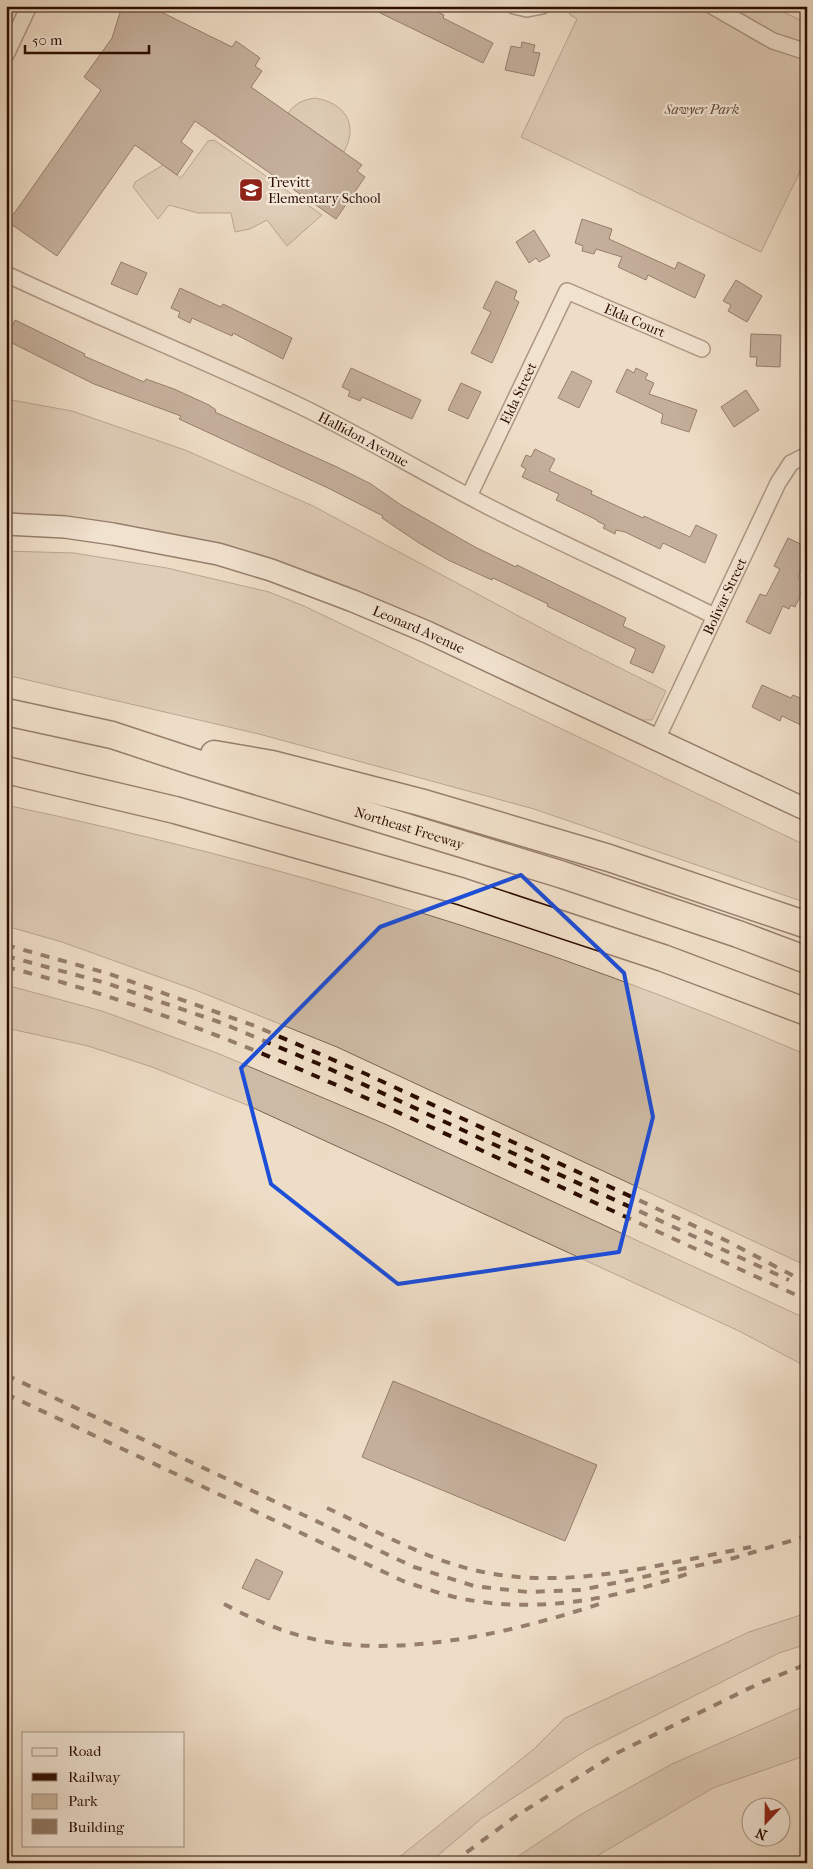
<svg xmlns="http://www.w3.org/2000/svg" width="813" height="1869" viewBox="0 0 813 1869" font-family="'IM FELL French Canon',serif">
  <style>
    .green { fill: #cdbaa4; stroke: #7c6452 }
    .building { fill: #917967; stroke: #2c0d00 }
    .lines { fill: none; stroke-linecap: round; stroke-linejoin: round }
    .street-casing { stroke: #5c4132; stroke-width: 18 }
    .secondary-casing { stroke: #2c0d00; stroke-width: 24 }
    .highway-casing { stroke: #2c0d00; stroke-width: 29 }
    .street { stroke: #f4e9da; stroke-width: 15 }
    .secondary { stroke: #f4e9da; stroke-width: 21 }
    .highway { stroke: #eeddc6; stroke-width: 26 }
    .rail { stroke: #2c0d00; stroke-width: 4; stroke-dasharray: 9 9; stroke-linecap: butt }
    .marked { fill: none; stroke: #1d4ed8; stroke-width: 4; stroke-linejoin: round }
    .labels { text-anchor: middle; stroke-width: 4.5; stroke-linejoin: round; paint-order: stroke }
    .park-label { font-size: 14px; font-style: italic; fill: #644a39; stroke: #f4e9da }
    .poi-label { font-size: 14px; fill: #2c0d00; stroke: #f4e9da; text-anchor: start }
    .street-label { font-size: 14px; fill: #2c0d00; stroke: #f4e9da }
  </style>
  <rect width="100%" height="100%" fill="#eeddc6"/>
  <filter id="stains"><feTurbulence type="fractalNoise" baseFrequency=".004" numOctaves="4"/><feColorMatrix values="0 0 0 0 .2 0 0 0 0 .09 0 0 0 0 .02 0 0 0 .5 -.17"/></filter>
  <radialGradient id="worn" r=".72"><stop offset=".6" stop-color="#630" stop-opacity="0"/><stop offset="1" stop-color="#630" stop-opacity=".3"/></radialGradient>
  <path class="green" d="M578,6h192l37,17v134l-46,95 -240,-115 56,-118 -8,-5z
    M315,98c30,5 44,26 29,54l-56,-39c8,-10 14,-13 27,-15z
    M214,140l108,75 -35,31 -20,-26 -17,9 -15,3 -4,-19h-33l-29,-8 -11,14 -25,-32 2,-5 28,-17 18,13 27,-37z
    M6,399l66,12 113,39 128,56 243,130 110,55 -14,29h-16l-193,-92 -122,-52 -64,-21 -251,-40z
    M6,551l68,2 93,15 102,24 35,14 503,240v57l-273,-94 -275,-75 -253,-59z
    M6,805c274,58 544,139 801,250v211l-470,-219 -139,-56 -136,-49 -56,-16z
    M6,985l96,26 115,42 168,71 422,195v48l-68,-36 -492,-226 -95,-38 -64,-21 -82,-18z
    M807,1613v31l-28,9 -192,97 -105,68 -53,45h-37l142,-114 31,-31 184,-86z
    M807,1705v50l-94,33 -128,75h-77l72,-48 92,-51z"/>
  <path class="building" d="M122,6h27l83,41 4,-6 24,17 -5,8 7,5 -11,16 111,78 -5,6 8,6 -29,42 -141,-98 -14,21 12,9 -16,24 -42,-30 -78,111 -49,-34 93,-132 -17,-13 28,-39z
    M366,6h59l19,9 -1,3 50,25 -10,20z
    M522,42l13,3 -2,7 7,1 -6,23 -29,-6 6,-24 10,2z
    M582,219l30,10 -3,10 66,30 3,-7 27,13 -10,23 -47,-23 -2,5 -28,-13 4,-10 -26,-8 -2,5 -12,-3 1,-5 -8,-3z
    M534,230l16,26 -11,6 -3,-4 -7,5 -13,-21z
    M121,262l26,11 -10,22 -26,-11z
    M736,280l26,16 -15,26 -19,-11 3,-6 -8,-4z
    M496,281l21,10 -3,8 5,3 -27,61 -21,-10 20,-41 -8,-4z
    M180,288l41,19 2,-3 69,34 -9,21 -50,-26 -1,3 -40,-18 -2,5 -12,-6 2,-5 -9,-4z
    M15,320l70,34 -1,2 60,26 2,-3 28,10 35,16 7,5 -1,2 122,55 34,17 30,21 74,42 41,20 1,-2 8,4 101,49 -3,8 42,20 -12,27 -23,-10 6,-14 -89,-43 1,-2 -55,-26 -1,2 -44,-20 -29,-17 -37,-25 1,-2 -55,-28 -149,-69 2,-3 -87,-32 -88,-44z
    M751,334l30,1 -1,32 -24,-1 1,-9h-7z
    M351,368l70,32 -9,19 -50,-22 -2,4 -12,-5 2,-5 -8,-4z
    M636,368l12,6 -3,5 9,4 -5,11 48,16 -8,22 -28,-9 2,-9 -47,-22 11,-23 7,4z
    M572,371l20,10 -13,27 -21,-10z
    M461,383l20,9 -13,27 -20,-9z
    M746,390l13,20 -25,17 -13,-20z
    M535,449l20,10 -6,12 43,20 -1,3 52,24 1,-2 46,21 6,-12 21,10 -12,28 -42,-20 -3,6 -35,-17 -9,-2 -1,4 -12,-6 2,-3 -8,-4v-1l-41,-20 3,-6 -37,-17 4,-8 -5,-3 5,-11 5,2z
    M788,538l19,9v11l-9,19 5,3 -2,4 4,2 -10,21 -4,-2 -2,4 -6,-3 -13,28 -24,-12 14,-28 6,2 14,-27 -6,-3z
    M762,685l29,13 2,-3 14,6v27l-25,-12 -2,5 -28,-14z
    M393,1381l204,84 -32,76 -203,-84z
    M256,1559l27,13 -14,28 -27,-12z"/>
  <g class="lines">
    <defs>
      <g id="street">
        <path d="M514,6l13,3 15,-3"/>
        <path d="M712,6l61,35 34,11"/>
        <path d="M6,55l23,-49"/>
        <path id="s1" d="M6,274c97,46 196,85 292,131 67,32 130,71 195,104 73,37 148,70 221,107"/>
        <path id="s2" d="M469,496l98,-205 135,58"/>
        <path id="s3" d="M657,739l121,-256 13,-20 16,-8"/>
      </g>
      <g id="secondary">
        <path id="s4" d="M6,524l59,3 48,7 105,20 53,16 82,31 74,31 380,178"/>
      </g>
      <g id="highway">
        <path id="s5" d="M6,712l106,23 82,27 369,113 175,59 69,26"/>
        <path d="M214,754l58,10 148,38 189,56 198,67"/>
        <path d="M6,770l169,40 285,81 203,67 144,54"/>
      </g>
    </defs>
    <use href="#street" class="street-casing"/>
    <use href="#secondary" class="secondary-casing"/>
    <use href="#highway" class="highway-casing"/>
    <use href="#street" class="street"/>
    <use href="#secondary" class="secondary"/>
    <use href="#highway" class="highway"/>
    <path class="rail" d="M6,945l104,29 145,52 111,48 361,167 80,42
      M6,956l100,27 113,39 100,42 470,216
      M6,967c162,41 313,109 464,178 112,52 224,103 337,155
      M6,1375l408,192 60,19 54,6 53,-2 153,-32 73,-22
      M6,1394l397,187c21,7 43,15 66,19 76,13 147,-2 218,-26
      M327,1508c48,22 96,50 147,62 92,22 186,-6 277,-23
      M224,1604c32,17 67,32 104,38 87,14 194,-12 277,-40
      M452,1863l64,-47 101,-63 143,-70 47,-19"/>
  </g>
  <path d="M0 0H813V1869H0ZM521,875l103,98 29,144 -34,135 -221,32 -127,-100 -30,-116 139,-141z" fill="#eeddc6" fill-opacity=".55" fill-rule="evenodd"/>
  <path class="marked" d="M521,875l103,98 29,144 -34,135 -221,32 -127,-100 -30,-116 139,-141z"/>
  <defs>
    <symbol id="school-square" viewBox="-11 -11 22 22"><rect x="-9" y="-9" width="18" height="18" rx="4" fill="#8f2418" stroke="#f4e9da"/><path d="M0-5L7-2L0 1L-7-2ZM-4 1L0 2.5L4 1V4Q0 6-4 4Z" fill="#fff"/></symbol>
  </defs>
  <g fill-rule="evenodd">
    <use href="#school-square" x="237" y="176" width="28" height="28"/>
  </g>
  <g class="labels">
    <g class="park-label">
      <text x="702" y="114">Sawyer Park</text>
    </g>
    <g class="poi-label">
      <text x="268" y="187">Trevitt<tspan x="268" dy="16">Elementary School</tspan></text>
    </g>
    <g class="street-label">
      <text dy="5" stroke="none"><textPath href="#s2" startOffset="301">Elda Court</textPath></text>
      <text dy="5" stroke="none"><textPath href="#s2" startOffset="114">Elda Street</textPath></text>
      <text dy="5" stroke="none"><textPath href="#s1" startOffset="394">Hallidon Avenue</textPath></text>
      <text dy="5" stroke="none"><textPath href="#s3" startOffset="158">Bolivar Street</textPath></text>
      <text dy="5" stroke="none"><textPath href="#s4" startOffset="429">Leonard Avenue</textPath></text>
      <text dy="5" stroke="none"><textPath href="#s5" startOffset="420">Northeast Freeway</textPath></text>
    </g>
  </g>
  <rect width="813" height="1869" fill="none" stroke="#eeddc6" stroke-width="25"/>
  <rect x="8" y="8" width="798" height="1854" fill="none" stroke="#2c0d00" stroke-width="2.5"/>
  <rect x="12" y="12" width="788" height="1844" fill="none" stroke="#2c0d00"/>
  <rect x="22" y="1732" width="162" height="115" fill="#f4e9da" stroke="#a49183"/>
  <rect x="32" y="1748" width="25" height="8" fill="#f4e9da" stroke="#a49183"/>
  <text x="68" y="1756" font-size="15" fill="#2c0d00">Road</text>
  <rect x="32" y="1773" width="25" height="8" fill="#2c0d00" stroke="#a49183"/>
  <text x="68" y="1782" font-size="15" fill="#2c0d00">Railway</text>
  <rect x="32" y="1794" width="25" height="15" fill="#cdbaa4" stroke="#a49183"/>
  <text x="68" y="1806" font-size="15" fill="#2c0d00">Park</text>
  <rect x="32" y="1819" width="25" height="15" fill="#917967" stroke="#a49183"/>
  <text x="68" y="1832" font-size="15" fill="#2c0d00">Building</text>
  <g transform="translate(766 1822) rotate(202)"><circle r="24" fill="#f4e9da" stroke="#a49183"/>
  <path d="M0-4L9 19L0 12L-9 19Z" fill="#8f2418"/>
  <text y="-8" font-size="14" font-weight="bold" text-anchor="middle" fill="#2c0d00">N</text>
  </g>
  <path d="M25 45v8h124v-8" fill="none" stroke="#2c0d00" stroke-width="2.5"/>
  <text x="32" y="45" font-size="15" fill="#2c0d00" stroke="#f4e9da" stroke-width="4" paint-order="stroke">50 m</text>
  <rect width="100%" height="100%" filter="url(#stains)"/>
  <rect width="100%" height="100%" fill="url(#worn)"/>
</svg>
